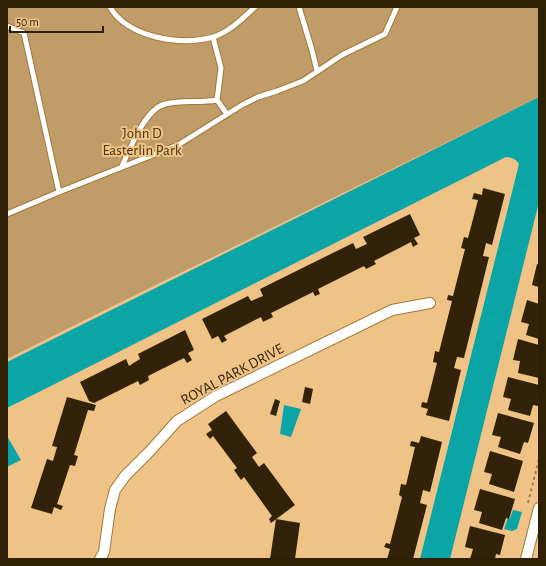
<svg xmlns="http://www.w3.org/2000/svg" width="546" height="566" viewBox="0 0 546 566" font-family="'Alegreya Sans',sans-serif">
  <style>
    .green { fill: #c09d68 }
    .water { fill: #0ba5a7 }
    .building { fill: #32220a }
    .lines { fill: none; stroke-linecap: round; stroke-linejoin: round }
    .lane-casing { stroke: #9f783a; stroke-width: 7 }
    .street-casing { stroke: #9f783a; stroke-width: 12 }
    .path { stroke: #9d7e4f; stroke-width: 2; stroke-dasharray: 3 3; stroke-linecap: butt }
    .lane { stroke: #fff; stroke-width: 5 }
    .street { stroke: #fff; stroke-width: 10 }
    .labels { text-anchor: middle; stroke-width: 4; stroke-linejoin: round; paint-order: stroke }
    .park-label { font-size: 15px; fill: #4a3514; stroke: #eec385 }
    .street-label { font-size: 15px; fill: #2f1f05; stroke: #eec385 }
  </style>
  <rect width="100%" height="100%" fill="#eec385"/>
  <path class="green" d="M7,7h532v90l-428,210 -104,52z"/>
  <path class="water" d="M539,97v105l-89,357h-30l99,-395c-3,-5 -7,-6 -13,-7l-499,251v-46z
    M284,405l17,4 -10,28 -11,-3z
    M7,436l14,24 -14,7z
    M513,510l9,2 -5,17 -5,2 -8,-2 4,-11h2z"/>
  <path class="building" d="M483,188l22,6 -13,51 -6,-2 -3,13 6,1 -25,101 -7,-1 -3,11 7,2 -12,51 -23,-6 2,-6 -7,-2 1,-5 5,1 10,-40 -4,-1 2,-11 4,1 13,-51 -5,-1 1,-5 5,1 12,-47 -4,-1 3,-11 4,1 10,-38 -6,-1 2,-6 8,2z
    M410,214l10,21 -6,3 4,6 -5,3 -2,-5 -37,19 2,3 -10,5 -2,-3 -46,23 2,5 -5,2 -2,-4 -42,21 2,4 -10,5 -2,-5 -37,19 3,4 -5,3 -4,-7 -6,3 -10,-20 46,-23 3,5 12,-5 -3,-7 93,-46 3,6 11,-5 -4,-7z
    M537,264l2,1v22l-7,-2z
    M527,300l12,4v35l-13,-4 3,-11 -8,-2z
    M185,330l9,20 -6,3 4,7 -5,3 -3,-5 -36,18 1,4 -9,5 -2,-4 -44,22 -5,-2 -9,-19 46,-23 3,7 11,-7 -2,-5z
    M518,339l21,6v33l-21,-5 2,-12 -7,-1z
    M508,377l31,8v16l-1,5 -5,-1 -3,11 -22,-6 3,-11 -8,-2z
    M305,387l8,2 -3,15 -8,-2z
    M67,397l29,8 -2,6 -6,-1 -14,45 4,1 -3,10 -5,-1 -13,39 6,2 -2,4 -7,-3 -2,7 -21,-6 16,-49 6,2 4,-14 -5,-1z
    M275,399l5,2 -4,15 -6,-2z
    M226,411l31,42 -5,4 7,10 5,-4 31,42 -24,18 -2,-4 3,-3 -28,-39 -3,3 -7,-10 3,-2 -24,-32 -3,3 -4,-5 6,-4 -4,-6z
    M498,413l36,10 -6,20 -4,-1 -4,12 -22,-7 3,-10 -9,-2z
    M421,436l21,6 -12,50 -7,-2 -3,13 7,2 -14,54h-26l3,-10 -6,-2 2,-4 4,1 12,-47 -3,-2 2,-11 5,1 9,-38 -5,-1 1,-5 8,2z
    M490,451l33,10 -9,31 -25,-8 3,-10 -8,-2z
    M480,489l35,10 -6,20 -3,-1 -4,12 -23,-7 3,-11 -8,-2z
    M276,519l24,4 -5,36h-25z
    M470,526l35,9 -5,20 -4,-1 -1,5h-25l3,-10 -8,-2z"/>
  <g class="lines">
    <defs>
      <path id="lane" d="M110,7c18,31 71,39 103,30 16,-5 29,-18 42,-30
        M299,7l13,43 5,21
        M7,26l17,7 35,159 -52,22
        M217,100l10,14
        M122,166c8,-17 23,-57 43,-62 17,-4 35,-1 52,-4l4,-32 -8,-31
        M59,192l119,-47 64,-40 16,-8 19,-6 26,-10 39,-26 43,-21 12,-27"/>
      <path id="street" d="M100,559l4,-7 6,-43 5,-19 10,-14 25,-25 27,-30 39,-25 176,-86 38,-7
        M526,559l13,-51"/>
    </defs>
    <use href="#lane" class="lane-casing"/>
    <use href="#street" class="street-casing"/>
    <path class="path" d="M528,503l11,-44"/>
    <use href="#lane" class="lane"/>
    <use href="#street" class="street"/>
  </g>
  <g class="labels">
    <g class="park-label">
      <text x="142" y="138">John D<tspan x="142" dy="17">Easterlin Park</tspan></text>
    </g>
    <g class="street-label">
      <text transform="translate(232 374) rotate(-28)" y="5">ROYAL PARK DRIVE</text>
    </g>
  </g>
  <rect width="546" height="566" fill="none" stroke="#2f1f05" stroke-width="16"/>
  <path d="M10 26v6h93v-6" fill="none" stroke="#2f1f05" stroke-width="2"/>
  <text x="16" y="26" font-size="12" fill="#2f1f05" stroke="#eec385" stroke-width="3" paint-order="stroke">50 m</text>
</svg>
